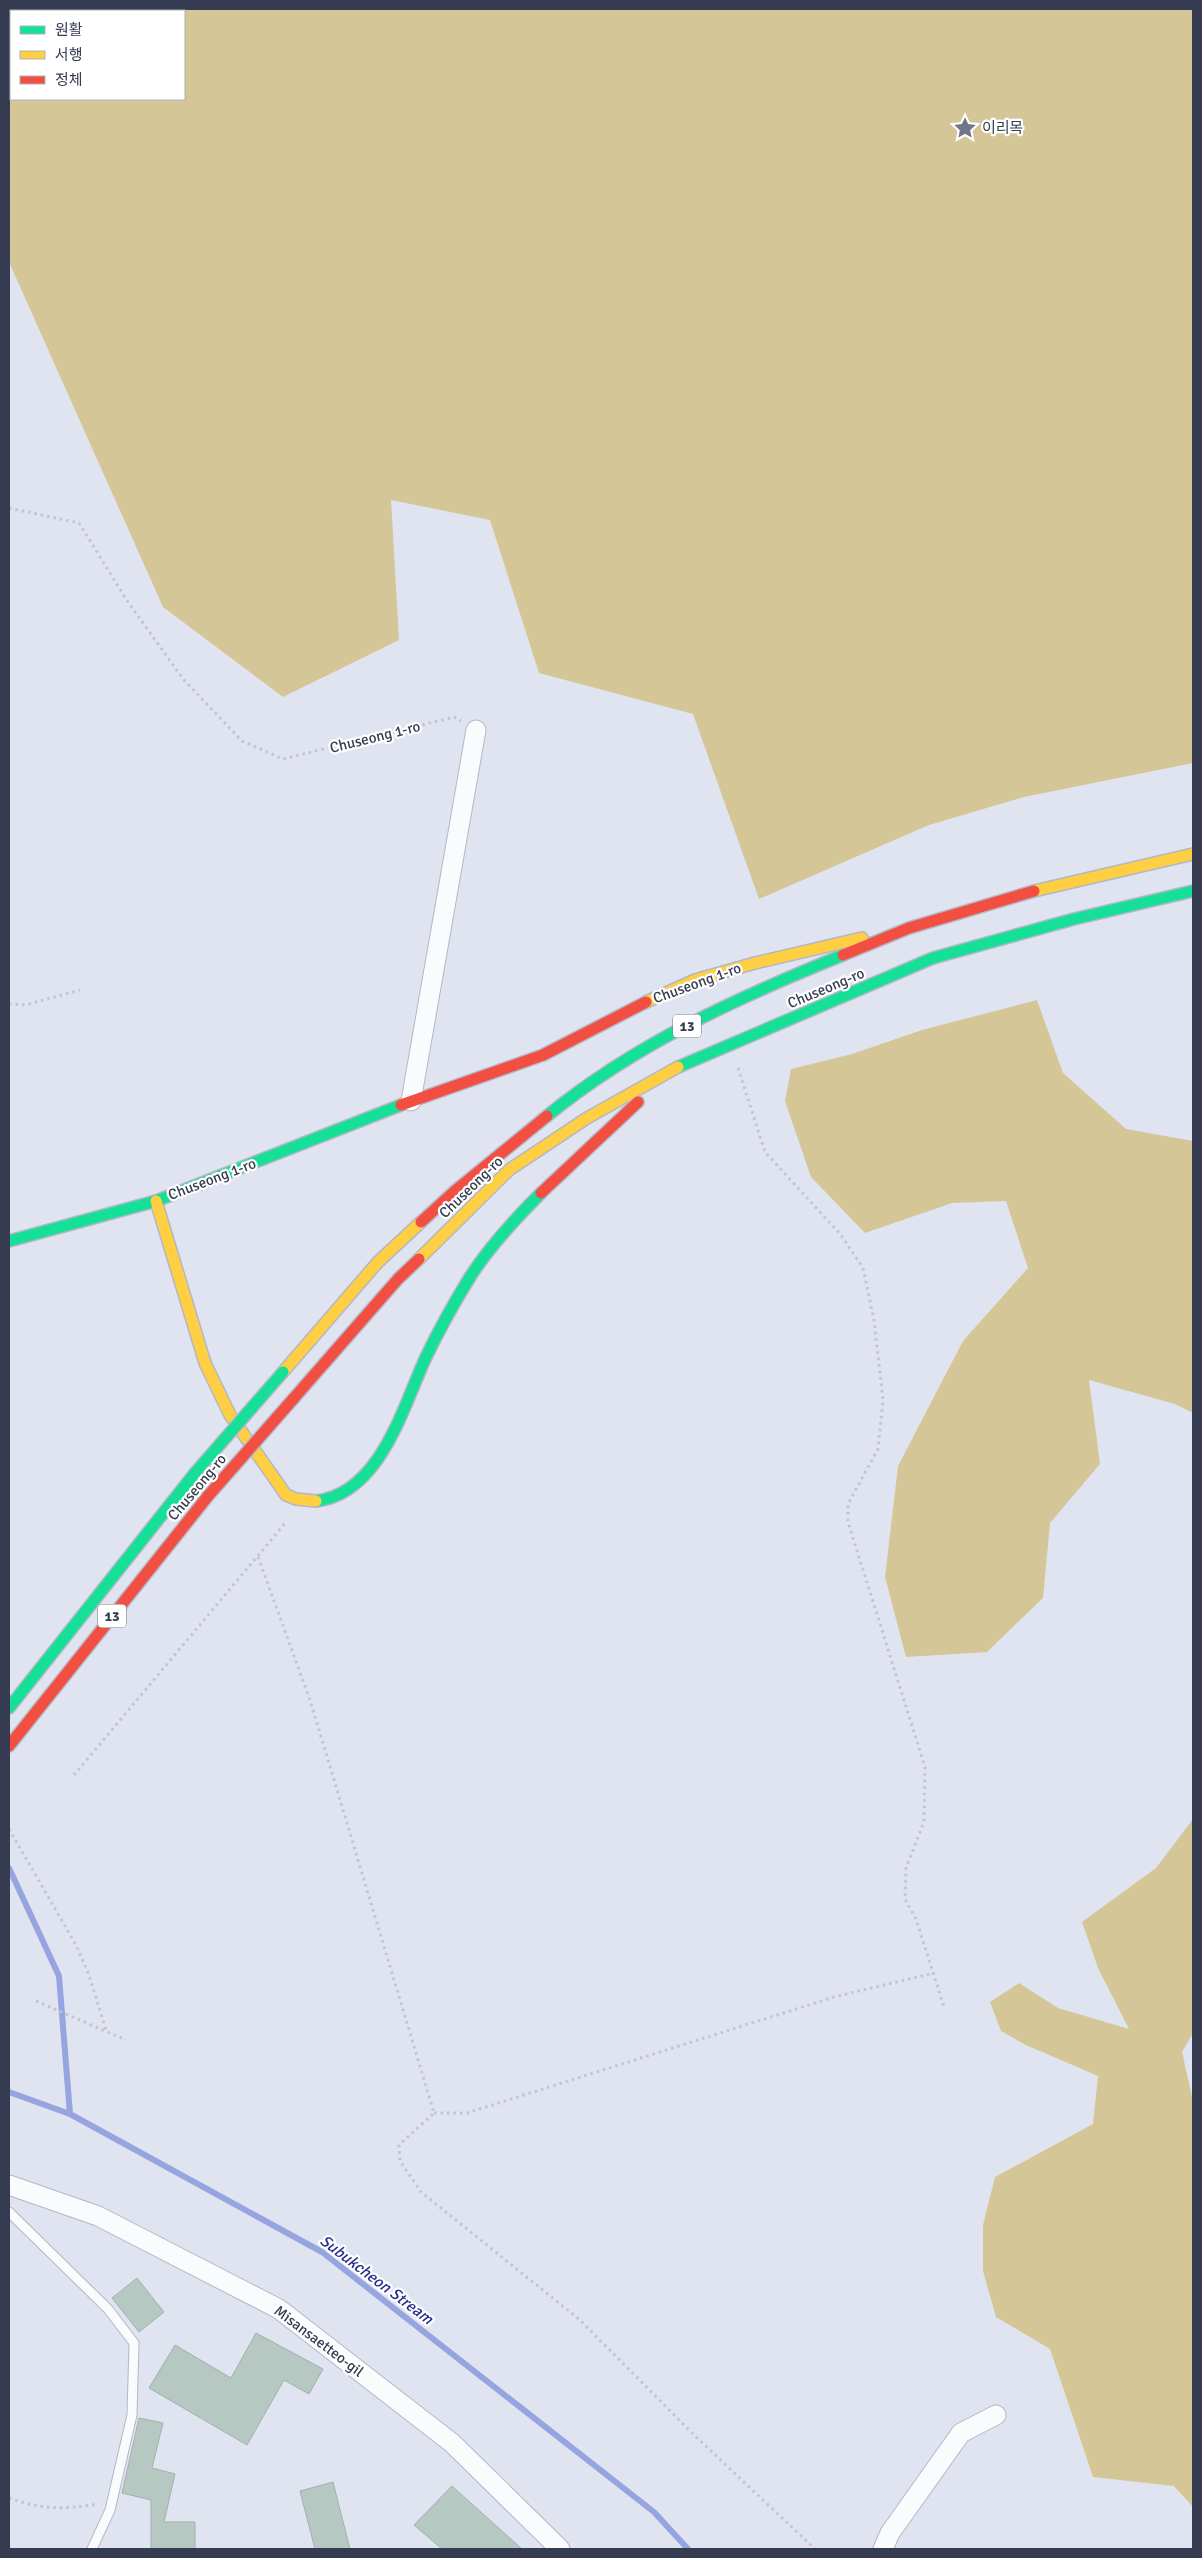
<svg xmlns="http://www.w3.org/2000/svg" width="1202" height="2558" viewBox="0 0 1202 2558" font-family="Signika,'Noto Sans KR',sans-serif">
  <style>
    .forest { fill: #d4c696; fill-rule: evenodd }
    .lines { fill: none; stroke-linecap: round; stroke-linejoin: round }
    .stream { stroke: #96a4df; stroke-width: 6 }
    .building { fill: #b6c8c2; stroke: #a4afad }
    .lane-casing { stroke: #b3b7c6; stroke-width: 11 }
    .street-casing { stroke: #b3b7c6; stroke-width: 21 }
    .fast-casing { stroke: #b3b7c6; stroke-width: 14 }
    .slow-casing { stroke: #b3b7c6; stroke-width: 14 }
    .jam-casing { stroke: #b3b7c6; stroke-width: 14 }
    .path { stroke: #c4c4cb; stroke-width: 3; stroke-dasharray: 2.5 4; stroke-linecap: butt }
    .lane { stroke: #fafbfd; stroke-width: 9 }
    .street { stroke: #fafbfd; stroke-width: 19 }
    .fast { stroke: #16e098; stroke-width: 11 }
    .slow { stroke: #ffcf43; stroke-width: 11 }
    .jam { stroke: #f24e42; stroke-width: 11 }
    .fast-bridge-casing { stroke: #b3b7c6; stroke-width: 14; stroke-linecap: butt }
    .jam-bridge-casing { stroke: #b3b7c6; stroke-width: 14; stroke-linecap: butt }
    .fast-bridge { stroke: #16e098; stroke-width: 11 }
    .jam-bridge { stroke: #f24e42; stroke-width: 11 }
    .labels { text-anchor: middle; stroke-width: 4.5; stroke-linejoin: round; paint-order: stroke }
    .shield { fill: #fff; stroke: #727684; stroke-width: 1 }
    .shield-label { font-size: 14px; font-weight: bold; fill: #353b50 }
    .poi-label { font-size: 15px; fill: #353b50; stroke: #fff; text-anchor: start }
    .street-label { font-size: 15px; fill: #353b50; stroke: #fff }
    .water-label { font-size: 16px; font-style: italic; fill: #272f8b; stroke: #fff }
  </style>
  <rect width="100%" height="100%" fill="#e0e4f0"/>
  <path class="forest" d="M9,9h1184v754l-169,34 -95,28 -170,74 -66,-185 -154,-41 -49,-153 -99,-20 8,140 -116,57 -120,-90 -154,-345zM11,11h173v88h-173z
    M1037,1000l26,73 63,56 67,12v272l-18,-9 -86,-24 11,84 -50,59 -7,75 -56,54 -81,5 -21,-80 13,-111 65,-125 65,-73 -22,-67 -54,2 -87,30 -54,-56 -26,-76 6,-32 61,-15 70,-24z
    M1193,1819v214l-11,19 11,49v406l-19,-21 -81,-9 -43,-128 -54,-32 -13,-46v-46l12,-48 98,-53 5,-48 -72,-31 -25,-14 -11,-29 29,-19 39,25 71,21 -31,-61 -16,-46 74,-54z"/>
  <g class="lines">
    <path class="stream" d="M9,1868l50,108 11,138
      M9,2092l61,22 252,138 332,260 34,37"/>
  </g>
  <path class="building" d="M137,2278l27,34 -25,20 -27,-34z
    M256,2333l67,36 -14,25 -25,-14 -37,65 -98,-57 26,-43 56,33z
    M139,2418l24,5 -11,45 23,6 -11,48h31v27h-44v-49l-29,-7z
    M333,2482l17,67h-35l-15,-58z
    M452,2486l70,63h-80l-28,-24z"/>
  <g class="lines">
    <defs>
      <path id="lane" d="M9,2212l99,97 26,34 -2,72 -22,95 -18,39"/>
      <path id="street" d="M411,1101l65,-371
        M9,2185l89,31 181,93 173,134 108,106
        M883,2549l7,-16 71,-100 35,-18"/>
      <path id="fast" d="M678,1067l255,-109 141,-39 119,-28
        M547,1116c88,-72 192,-119 296,-161
        M9,1241l147,-40 245,-96
        M316,1501c64,-7 87,-94 110,-144 13,-27 28,-54 44,-80 19,-30 45,-58 71,-84
        M9,1708l186,-235"/>
      <path id="slow" d="M1034,891l159,-37
        M646,1002l49,-22 60,-17 107,-25
        M156,1201l49,162 25,52 56,80 10,4 20,2
        M419,1259l90,-89 78,-52 91,-51
        M283,1372l95,-110 43,-40"/>
      <path id="jam" d="M843,955l66,-27 125,-37
        M401,1105l142,-50 103,-53
        M541,1193l97,-91
        M421,1222l34,-31 92,-75
        M294,1398l104,-119 21,-20
        M9,1746l199,-250"/>
    </defs>
    <use href="#lane" class="lane-casing"/>
    <use href="#street" class="street-casing"/>
    <use href="#fast" class="fast-casing"/>
    <use href="#slow" class="slow-casing"/>
    <use href="#jam" class="jam-casing"/>
    <path class="path" d="M9,508l70,15 47,76 57,80 59,62 41,18 171,-42 7,4
      M9,1004l16,1 55,-15
      M738,1068l27,84 76,83 22,33 11,52 9,80 -5,49 -30,55v18l77,245 -1,55 -18,46 -1,31 11,20 28,88
      M258,1557l52,143 124,413 -35,32 1,16 21,31 159,128 114,115 121,114
      M74,1775l213,-254
      M9,1829l67,116 13,30 17,55
      M36,2001l90,39
      M434,2113h33l367,-116 100,-24
      M9,2498c29,11 57,12 88,6"/>
    <use href="#lane" class="lane"/>
    <use href="#street" class="street"/>
    <use href="#fast" class="fast"/>
    <use href="#slow" class="slow"/>
    <use href="#jam" class="jam"/>
    <defs>
      <path id="fast-bridge" d="M195,1473l88,-101"/>
      <path id="jam-bridge" d="M208,1496l86,-98"/>
    </defs>
    <use href="#fast-bridge" class="fast-bridge-casing"/>
    <use href="#jam-bridge" class="jam-bridge-casing"/>
    <use href="#fast-bridge" class="fast-bridge"/>
    <use href="#jam-bridge" class="jam-bridge"/>
  </g>
  <defs>
    <symbol id="sight-bare" viewBox="-9 -9 18 18"><path d="M0-6L1.8-2.2L6-1.7L2.9 1.2L3.7 5.4L0 3.3L-3.7 5.4L-2.9 1.2L-6-1.7L-1.8-2.2Z" fill="#717688" stroke="#fff" stroke-width="2.5" paint-order="stroke"/></symbol>
  </defs>
  <g fill-rule="evenodd">
    <use href="#sight-bare" x="949" y="112" width="32" height="32"/>
  </g>
  <g class="labels">
    <g class="shield">
      <rect x="673" y="1014.5" width="28" height="23" rx="4"/>
      <rect x="98" y="1604.5" width="28" height="23" rx="4"/>
    </g>
    <g class="shield-label">
      <text x="687" y="1031">13</text>
      <text x="112" y="1621">13</text>
    </g>
    <g class="poi-label">
      <text x="982" y="133">이리목</text>
    </g>
    <g class="street-label">
      <text transform="translate(375 737) rotate(-14)" y="5">Chuseong 1-ro</text>
      <text transform="translate(697 983) rotate(-20)" y="5">Chuseong 1-ro</text>
      <text transform="translate(826 988) rotate(-23)" y="5">Chuseong-ro</text>
      <text transform="translate(212 1179) rotate(-21)" y="5">Chuseong 1-ro</text>
      <text transform="translate(471 1187) rotate(-44)" y="5">Chuseong-ro</text>
      <text transform="translate(197 1487) rotate(-50)" y="5">Chuseong-ro</text>
      <text transform="translate(319 2341) rotate(37)" y="5">Misansaetteo-gil</text>
    </g>
    <g class="water-label">
      <text transform="translate(377 2279) rotate(37)" y="6">Subukcheon Stream</text>
    </g>
  </g>
  <rect width="1202" height="2558" fill="none" stroke="#353b50" stroke-width="20"/>
  <rect x="10" y="10" width="175" height="90" fill="#ffffff" stroke="#aeb1b9"/>
  <rect x="20" y="26" width="25" height="8" fill="#16e098" stroke="#aeb1b9"/>
  <text x="55" y="35" font-size="15" fill="#353b50">원활</text>
  <rect x="20" y="51" width="25" height="8" fill="#ffcf43" stroke="#aeb1b9"/>
  <text x="55" y="60" font-size="15" fill="#353b50">서행</text>
  <rect x="20" y="76" width="25" height="8" fill="#f24e42" stroke="#aeb1b9"/>
  <text x="55" y="85" font-size="15" fill="#353b50">정체</text>
</svg>
